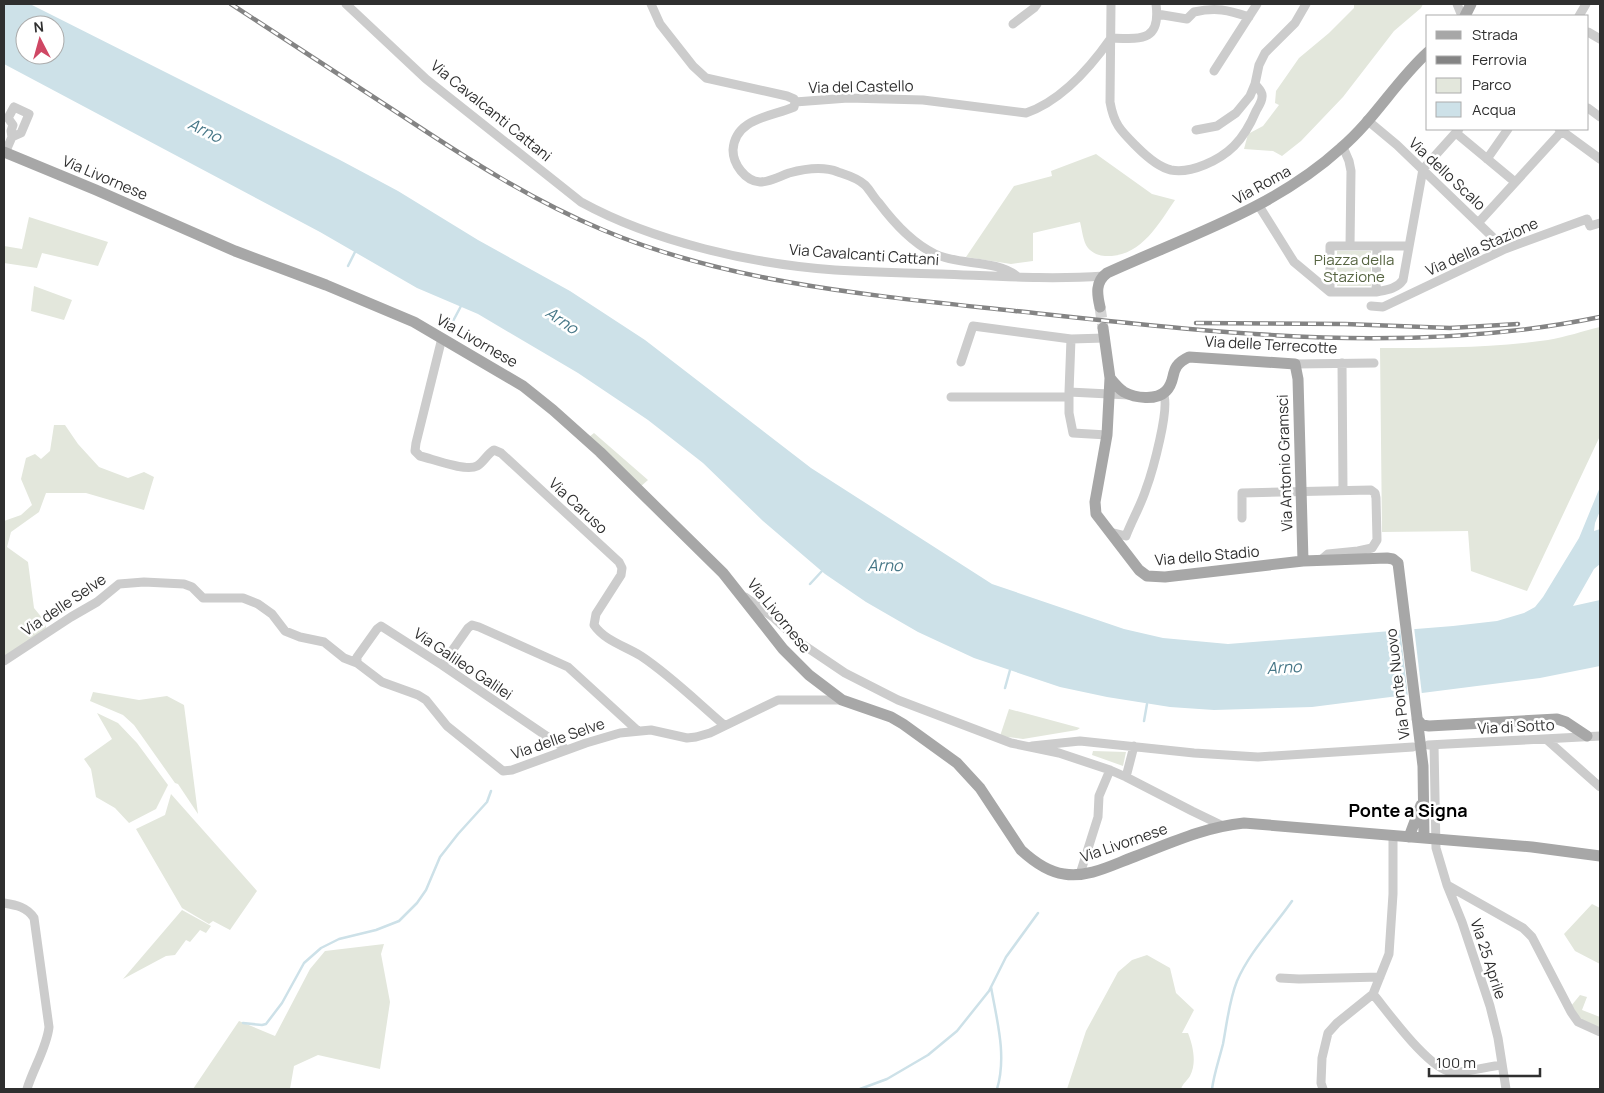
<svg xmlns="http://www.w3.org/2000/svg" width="1604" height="1093" viewBox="0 0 1604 1093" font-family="Manrope,sans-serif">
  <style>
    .green { fill: #e3e7dc }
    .water { fill: #cde1e8; fill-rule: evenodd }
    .pier { fill: #fff }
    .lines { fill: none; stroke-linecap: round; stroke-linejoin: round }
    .stream { stroke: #cde1e8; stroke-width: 2.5 }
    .major-tunnel { stroke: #d5d5d5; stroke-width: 11; stroke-dasharray: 11 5.5; stroke-linecap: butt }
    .minor { stroke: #ccc; stroke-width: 9 }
    .major { stroke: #a7a7a7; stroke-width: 11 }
    .rail-casing { stroke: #848484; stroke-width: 4.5 }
    .rail { stroke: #fff; stroke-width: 2.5; stroke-dasharray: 8; stroke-linecap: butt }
    .labels { text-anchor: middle; stroke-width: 5; stroke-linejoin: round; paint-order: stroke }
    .street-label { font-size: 15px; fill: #2f2f2f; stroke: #fff }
    .park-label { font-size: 15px; fill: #576542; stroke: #fff }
    .water-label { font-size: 16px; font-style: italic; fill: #477787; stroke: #fff }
    .quarter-label { font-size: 18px; font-weight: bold; fill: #000; stroke: #fff }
  </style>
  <rect width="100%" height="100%" fill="#fff"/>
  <path class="green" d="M1354,4h69l-2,4 -27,23 -51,66 -42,44 -19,15 -9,-5 -29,-2 4,-15 15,-8 16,-21 -4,-2 1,-12 23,-33 30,-25 25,-25z
    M1096,154l56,40 23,6c-17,25 -35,58 -70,56 -5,0 -13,-3 -17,-8 -5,-6 -6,-19 -8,-26l-47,11v28l-22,3 -45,-7 48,-71 38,-10 -1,-5z
    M29,217l79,25 -10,24 -56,-13 -5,15 -33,-5v-17l18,3z
    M1337,251h34v35h-34z
    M34,286l38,14 -8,20 -33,-9z
    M1600,327v109l-73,155 -56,-20 -3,-40 -86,1 -2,-184c56,0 113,0 168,-8 18,-3 35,-9 52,-13z
    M54,425h11l13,19 21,23 29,11 16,-6 10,5 -10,33 -58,-17h-40l-7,19 -28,20 -4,15 21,15 6,46 9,11 5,13 -44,29v-140l17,-6 11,-10 -11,-26 5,-21 9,-4 6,5 9,-8z
    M594,433l54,47 -8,7 -51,-50z
    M93,692l46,8 28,-4 17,9 14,109 -20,-30 -3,-1 -41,-58 -11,-10 -33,-14z
    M1009,709l71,19 -3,2 -54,9 -23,-3z
    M97,713l21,10 19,20 31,42 -12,24 -27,14 -14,-15 -19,-11 -5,-28 -7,-10 28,-20z
    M1093,751l33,1 -3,14 -28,-10 -3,-1z
    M171,794l86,97 -27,39 -17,-9 -4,3 -27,-16 -46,-79 29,-14z
    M1592,904l8,4v56l-25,-13 -11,-17z
    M182,910l29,16 -5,7 -6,-3 -10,12 -4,-2 -11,15 -9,1 -43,23z
    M384,944l-3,10 9,48 -10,67 -62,-14 -24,11 -4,23h-97l46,-68 36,15 35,-67 15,-18z
    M1147,955l23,13 6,25 18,17 -12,23h6c5,13 9,30 2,43 -3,5 -7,7 -9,13h-114l19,-58 32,-59 14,-12z
    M1580,995l7,2 -5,13 18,7v12l-21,-10 -8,-13z"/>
  <path class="water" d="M4,4h26l310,156 58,31 80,49 92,51 75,49 166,128 181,116 132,45 39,9 65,6 225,-18 44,-5 27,-8 11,-6 8,-10 36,-59 21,-51v24l-5,12 -1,8 6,-2v35l-6,5 -21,37 27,-6v66l-60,12 -228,29 -98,3 -44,-3 -63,-10 -47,-10 -86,-29 -56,-26 -52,-30 -41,-28 -62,-53 -60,-58 -55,-43 -70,-47 -100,-59 -61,-26 -97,-56 -316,-168zM25,25h30v30h-30z"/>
  <path class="pier" d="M1414,627l8,68 -14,2 -8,-69z"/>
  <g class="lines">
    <path class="stream" d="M348,266l7,-14
      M452,323l9,-17
      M810,584l12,-13
      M1005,688l5,-18
      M1144,721l3,-17
      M991,987c6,34 16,69 6,102
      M243,1023l19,2 4,-1 16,-21 22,-40 17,-15 18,-9 37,-9 23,-9 18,-18 9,-13 14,-33 18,-23 29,-32 4,-11
      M860,1089l27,-10 41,-24 29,-24 32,-40 17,-34 32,-44
      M1212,1089c2,-15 7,-29 11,-45 4,-21 6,-43 14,-63 13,-30 37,-54 55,-80"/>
    <path class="major-tunnel" d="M1100,307l3,21"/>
    <path class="minor" d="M346,4l80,75 155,123c73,40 171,62 254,68 35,2 71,3 106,4 54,2 108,6 163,2
      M651,4l9,20 33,42 13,12 81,18 7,3 1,3
      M1111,4l-1,98c4,23 11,29 27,45 9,9 21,20 34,23 20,4 49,-10 63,-24 9,-9 17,-23 22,-35 2,-4 6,-9 6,-14 1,-5 -4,-9 -7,-13
      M1457,4l5,12
      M1157,14l30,5 7,-7c22,-5 34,-2 55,5
      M1579,16l7,-12
      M1013,24l21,-16 3,-4
      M1588,32l12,7
      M1111,38c30,1 50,4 45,-34
      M1214,71l43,-67
      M795,102l-1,5c-23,10 -59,11 -61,43 0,14 12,31 27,32 10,0 20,-6 29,-9 15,-4 34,-7 49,-1 9,3 20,6 27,13 5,5 9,13 14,18 15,20 33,40 56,51 25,12 61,5 83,23
      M795,102l53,-4 75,2 103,13c35,-12 64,-45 85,-75
      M1588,108l12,9
      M1367,120l30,25 108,104
      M1559,129l41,30
      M1196,130l21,-4 19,-13 14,-17 5,-12 4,-19 6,-12 30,-30 11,-19
      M1456,133l59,49
      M1343,147l6,14 2,10 -1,75
      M5,153l7,-16 -1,-6 2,-6 -5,-7 6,-11 15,7 -8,19 -9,4
      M1487,159l21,-30
      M1259,206l35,56 36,30
      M1479,222l83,-91
      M1330,246h47l-1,46h-46z
      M1377,246h31
      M1376,292c10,-2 21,-3 27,-12l20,-111 36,-40
      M1371,306l12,1 122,-58 82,-30 3,7 10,-3
      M442,338l-26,105 -1,8 5,5c13,3 46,16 57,10 7,-4 10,-12 17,-16l7,3 118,109 3,6 -1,7 -25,39 -2,11c11,16 31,21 47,31 30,20 56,46 83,69
      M961,362l12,-36 98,13 34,-1
      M1342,363l1,127
      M1295,364l79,-1
      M1069,392l2,-53
      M951,397h118
      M1107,435l-34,-2 -4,-20v-21l60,3
      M1242,518v-25l129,-3 4,3 1,5 1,42 -5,8 -14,3 -30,3 -7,6
      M1110,532l16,4c6,-16 15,-31 20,-47 6,-16 25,-83 17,-96
      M745,597l28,20 29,27 43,29 53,27 113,43 48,10 51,17 16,7 66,34 31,15
      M4,661l67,-44 26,-15 22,-18 25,-2 40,2 8,3 11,11h40l15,6 14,10 13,17 15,6 24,5 20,16 13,5 25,19 36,13 8,5 21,26 56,45 9,-1 74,-27 34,-10 31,-3 36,8 9,-1 14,-4 68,-33h64
      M357,663v-6l20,-28 4,-3 61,39 125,85
      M442,665l26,-37 4,-3 7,2 89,40 70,64
      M1546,739l54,48
      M1428,745l172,-9
      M1434,745l2,103 11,37 15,37 28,84 8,32 8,51
      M1032,746l48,-5 114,12 64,4 155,-10
      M1126,777l8,-31
      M1080,874l18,-57 1,-21 11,-26
      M1447,885l76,43 9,9 39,75 7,10 22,10
      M4,903c12,2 23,4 30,15l15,109c-2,20 -16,42 -22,62
      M1280,978l19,1 81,-2
      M1373,994c15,18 56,76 79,78 11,1 38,-6 50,-7
      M1323,1089l-2,-6 1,-25 6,-25 9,-10 36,-29 16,-40 4,-60v-58"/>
    <path class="major" d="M1465,16l6,-12
      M4,152l92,38 139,61 91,34 88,37 109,64 30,24 47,42 123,121 60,76 26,26 33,25 49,17 12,7 54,39 23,25 41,62c12,11 27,22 43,24 23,4 46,-8 67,-16 37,-14 73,-31 113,-35l288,24 68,9
      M1100,307c-3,-13 -5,-25 7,-34 81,-37 167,-64 234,-125 33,-28 55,-67 87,-96
      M1103,328l7,50 -3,57 -12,67 1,12 43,56 8,6 18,1 138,-16 84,-3 6,1 5,4 25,203 1,72
      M1110,378c4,5 9,11 14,14 11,6 32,9 42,-1 12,-12 1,-24 23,-34l106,7 3,15 5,182
      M1417,719l5,6 7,1 128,-7 9,3 21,14
      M1409,837l12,-32"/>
    <defs>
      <path id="rail" d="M231,4c57,37 113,74 170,111 65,43 130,85 202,115 129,54 274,66 412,81 194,21 392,46 585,6
        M1196,323l149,1 105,4 68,-4"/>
    </defs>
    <use href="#rail" class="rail-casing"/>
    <use href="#rail" class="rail"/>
  </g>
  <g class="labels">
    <g class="street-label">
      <text transform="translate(861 87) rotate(-1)" y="5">Via del Castello</text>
      <text transform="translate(491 111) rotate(39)" y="5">Via Cavalcanti Cattani</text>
      <text transform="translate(1447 174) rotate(43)" y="5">Via dello Scalo</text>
      <text transform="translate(105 178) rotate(23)" y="5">Via Livornese</text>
      <text transform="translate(1262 185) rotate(-29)" y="5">Via Roma</text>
      <text transform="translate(1482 247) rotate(-24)" y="5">Via della Stazione</text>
      <text transform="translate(864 255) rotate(4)" y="5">Via Cavalcanti Cattani</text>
      <text transform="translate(477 341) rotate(30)" y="5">Via Livornese</text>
      <text transform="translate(1271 345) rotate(3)" y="5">Via delle Terrecotte</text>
      <text transform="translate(1285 463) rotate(-92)" y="5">Via Antonio Gramsci</text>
      <text transform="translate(578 506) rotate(43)" y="5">Via Caruso</text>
      <text transform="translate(1207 556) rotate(-5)" y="5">Via dello Stadio</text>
      <text transform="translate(64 605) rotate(-34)" y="5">Via delle Selve</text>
      <text transform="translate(779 616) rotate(51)" y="5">Via Livornese</text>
      <text transform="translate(463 664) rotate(34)" y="5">Via Galileo Galilei</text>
      <text transform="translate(1398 684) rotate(-97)" y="5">Via Ponte Nuovo</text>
      <text transform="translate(1516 727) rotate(-3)" y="5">Via di Sotto</text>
      <text transform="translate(558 739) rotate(-19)" y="5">Via delle Selve</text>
      <text transform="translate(1124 843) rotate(-19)" y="5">Via Livornese</text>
      <text transform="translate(1488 959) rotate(72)" y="5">Via 25 Aprile</text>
    </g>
    <g class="park-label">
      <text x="1354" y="265">Piazza della<tspan x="1354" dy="17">Stazione</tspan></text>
    </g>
    <g class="water-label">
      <text transform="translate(205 130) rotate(26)" y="6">Arno</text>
      <text transform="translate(562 320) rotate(34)" y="6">Arno</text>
      <text x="885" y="571">Arno</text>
      <text transform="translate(1284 667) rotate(-3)" y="6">Arno</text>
    </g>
    <g class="quarter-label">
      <text x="1408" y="817">Ponte a Signa</text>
    </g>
  </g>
  <rect width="1604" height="1093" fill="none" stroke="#2f2f2f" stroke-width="10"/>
  <rect x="1426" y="15" width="162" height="115" fill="#ffffff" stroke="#acacac"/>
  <rect x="1436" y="31" width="25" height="8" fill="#a7a7a7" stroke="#acacac"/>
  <text x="1472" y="40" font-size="15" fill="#2f2f2f">Strada</text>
  <rect x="1436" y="56" width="25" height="8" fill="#848484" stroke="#acacac"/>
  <text x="1472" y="65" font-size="15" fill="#2f2f2f">Ferrovia</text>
  <rect x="1436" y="78" width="25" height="15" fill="#e3e7dc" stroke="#acacac"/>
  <text x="1472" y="90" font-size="15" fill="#2f2f2f">Parco</text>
  <rect x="1436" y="102" width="25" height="15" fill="#cde1e8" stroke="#acacac"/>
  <text x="1472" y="115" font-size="15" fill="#2f2f2f">Acqua</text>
  <g transform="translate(40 40) rotate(354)"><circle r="24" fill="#ffffff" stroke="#acacac"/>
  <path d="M0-4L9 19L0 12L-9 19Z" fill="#cf4764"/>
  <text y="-8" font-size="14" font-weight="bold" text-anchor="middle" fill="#2f2f2f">N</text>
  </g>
  <path d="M1429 1068v8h111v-8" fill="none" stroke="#2f2f2f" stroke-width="2.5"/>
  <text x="1436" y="1068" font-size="15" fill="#2f2f2f" stroke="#ffffff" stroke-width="4" paint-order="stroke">100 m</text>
</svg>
